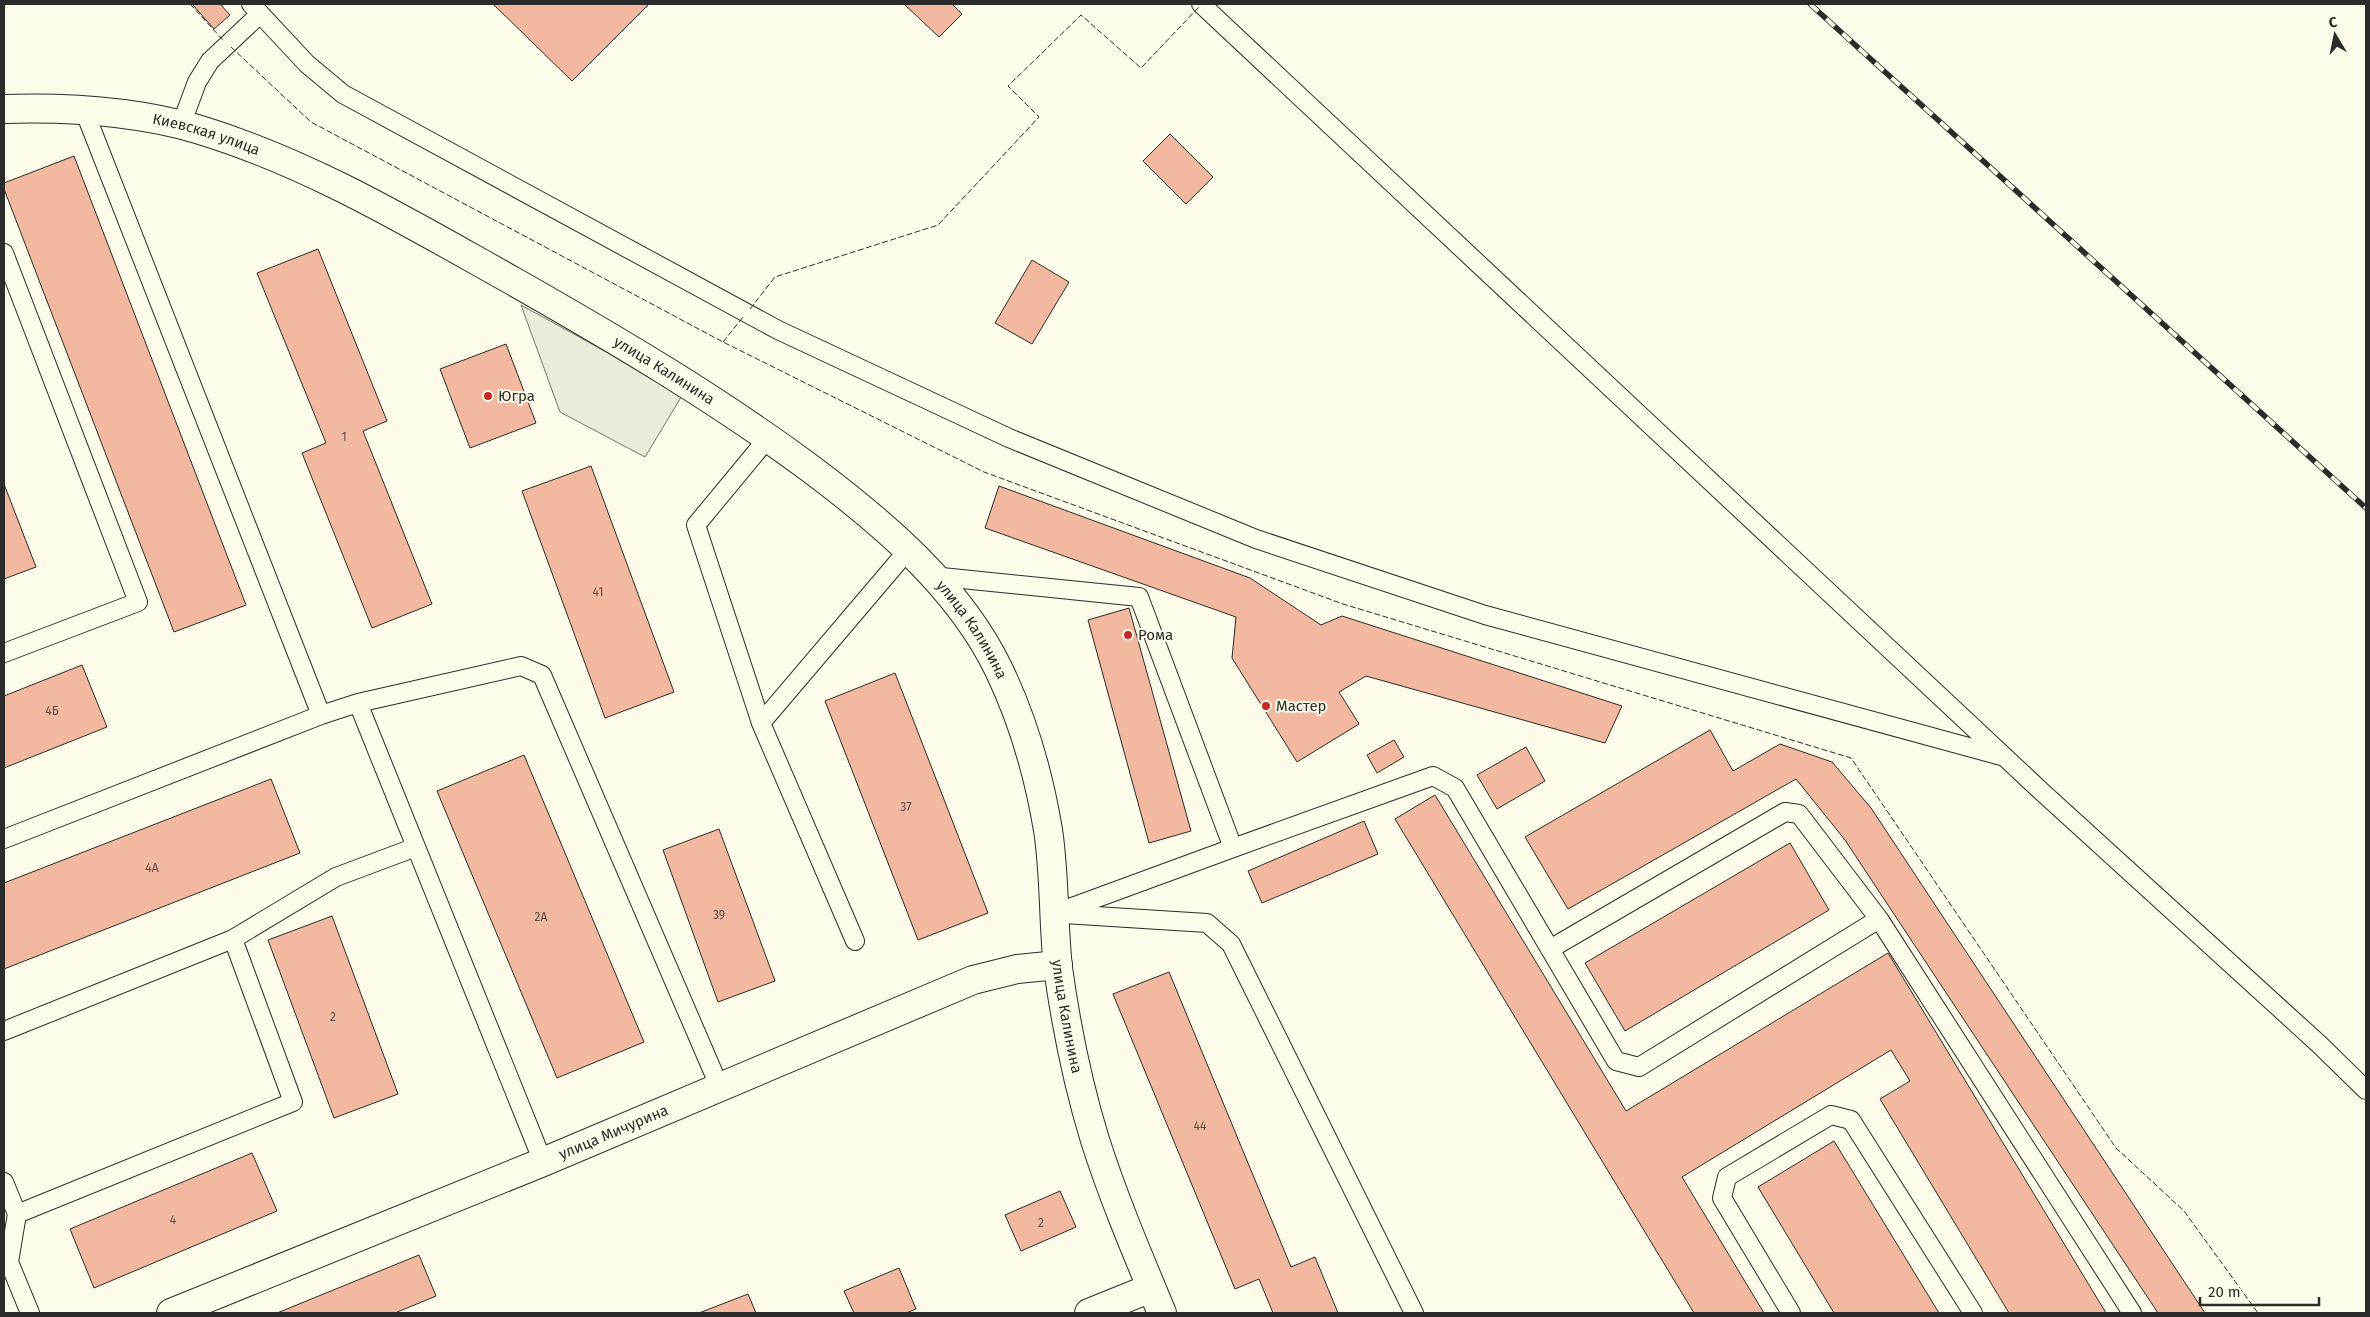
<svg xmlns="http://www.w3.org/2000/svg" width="2370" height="1317" viewBox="0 0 2370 1317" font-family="'Fira Sans',sans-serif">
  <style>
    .parking { fill: #eceadb; stroke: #74746e }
    .building { fill: #f2b8a0; stroke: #2b2b2b }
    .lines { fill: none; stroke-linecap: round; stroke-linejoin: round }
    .service-casing { stroke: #2b2b2b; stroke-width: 20 }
    .minor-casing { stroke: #2b2b2b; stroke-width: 30 }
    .tertiary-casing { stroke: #2b2b2b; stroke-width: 30 }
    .service { stroke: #fdfbea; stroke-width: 18 }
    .minor { stroke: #fdfbea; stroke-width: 28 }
    .tertiary { stroke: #fdfbea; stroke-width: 28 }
    .rail-casing { stroke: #2b2b2b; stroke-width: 5.5 }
    .rail { stroke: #fdfbea; stroke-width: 4; stroke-dasharray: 11; stroke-linecap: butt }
    .fence { stroke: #2b2b2b; stroke-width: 1; stroke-dasharray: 6 2.5; stroke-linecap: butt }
    .poi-dot { fill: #c62828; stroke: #fdfbea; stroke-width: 2 }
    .labels { text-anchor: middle; stroke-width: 4; stroke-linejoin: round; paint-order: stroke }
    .number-label { font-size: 12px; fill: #5d4e48 }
    .street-label { font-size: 15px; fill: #2b2b2b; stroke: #fdfbea }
    .poi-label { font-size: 15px; fill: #2b2b2b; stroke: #fdfbea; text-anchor: start }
  </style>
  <rect width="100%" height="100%" fill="#fdfbea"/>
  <path class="parking" d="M521,305l162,89 -38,63 -85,-45z"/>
  <path class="building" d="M192,4h28l10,11 -16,14z
    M493,4h156l-77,77z
    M904,4h48l10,10 -23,23z
    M1170,134l43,43 -27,27 -43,-43z
    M74,156l172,449 -72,27 -170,-443v-6z
    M318,249l69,172 -24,10 69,173 -60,24 -70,-175 24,-10 -69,-170z
    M1032,260l37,22 -37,62 -37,-21z
    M506,344l30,79 -66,25 -30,-79z
    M591,466l83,226 -69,26 -83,-227z
    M4,484l32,83 -32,12z
    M999,486l251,92 71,47 21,-9 280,90 -17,37 -239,-67 -27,16 20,32 -62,38 -65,-104 4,-41 -251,-89z
    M1129,608l62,223 -42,12 -61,-223z
    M82,665l25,62 -103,41v-72z
    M895,673l93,240 -70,27 -93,-239z
    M1710,730l23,41 47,-27 52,18 39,46 334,505h-47l-313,-473 -49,-61 -228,130 -43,-72z
    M1394,740l10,17 -27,16 -10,-18z
    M1526,747l19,34 -48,28 -20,-34z
    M524,755l120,287 -87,36 -120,-287z
    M271,779l29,74 -296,116v-86z
    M1435,795l191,316 262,-158 218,360h-97l-129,-214 30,-18 -19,-31 -209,127 82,136h-70l-299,-494z
    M1364,821l14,33 -116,49 -14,-32z
    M719,829l56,152 -57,21 -55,-152z
    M1790,843l39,67 -204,121 -40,-68z
    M332,916l66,178 -64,24 -66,-178z
    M1169,972l122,295 24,-10 23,56h-65l-14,-34 -24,10 -122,-295z
    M1834,1141l105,172h-105l-76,-126z
    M252,1153l25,58 -183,77 -24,-59z
    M1060,1191l16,36 -55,24 -16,-36z
    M419,1255l17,41 -41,17h-118z
    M899,1268l17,41 -10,4h-52l-10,-22z
    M748,1294l8,19h-57z"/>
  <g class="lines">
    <defs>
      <path id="service" d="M251,4l56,60 36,30 435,236 231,108 247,101 229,76 520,142
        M1201,4l840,787 279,254 46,45
        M84,110l237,605
        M181,125l16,-43 13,-21 50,-47
        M4,253l134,349 -134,51
        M932,576l207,21 94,251 -177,65
        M358,703l185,459
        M761,723l-65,-198 72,-87
        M4,839l317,-124 37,-12 163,-37 21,9 178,413
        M1233,848l200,-72 22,12 161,273 23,6 240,-148
        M1064,914l143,9 24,21 183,369
        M233,939l103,-62 80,-30
        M855,941l-94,-218 147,-173
        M1550,949l235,-137 14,2 80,105 253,394
        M4,1031l229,-92 60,163 -276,112
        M4,1182l13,32 -8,48 21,51
        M1791,1313l-69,-115 5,-21 104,-62 20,5 122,193"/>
      <g id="minor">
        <path id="s1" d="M171,1313l372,-151 430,-182 44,-11 41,-4"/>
        <path d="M1089,1313l62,-25"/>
      </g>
      <g id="tertiary">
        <path id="s2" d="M4,109c64,-2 131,2 193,20 113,34 214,95 316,152 102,58 204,118 298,188 72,54 148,118 188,201 24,50 40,106 49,160 7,45 5,92 10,138 8,57 20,117 37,172 18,57 44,118 67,173"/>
      </g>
    </defs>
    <use href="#service" class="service-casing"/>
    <use href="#minor" class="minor-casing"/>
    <use href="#tertiary" class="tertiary-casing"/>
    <use href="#service" class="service"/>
    <use href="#minor" class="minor"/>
    <use href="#tertiary" class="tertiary"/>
    <defs>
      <path id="rail" d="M1810,4l556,504"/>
    </defs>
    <use href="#rail" class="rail-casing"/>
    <use href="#rail" class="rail"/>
    <path class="fence" d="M190,4l34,37
      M231,47l80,75 412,220 261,130 359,132 508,154 265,390 68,63 74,102
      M750,309l25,-32 163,-52 101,-108 -31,-31 73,-71 60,53 58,-61
      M723,342l20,-25"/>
  </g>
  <g class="poi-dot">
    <circle cx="488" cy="396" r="5"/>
    <circle cx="1128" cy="635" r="5"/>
    <circle cx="1266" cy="706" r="5"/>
  </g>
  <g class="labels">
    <g class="number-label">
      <text x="344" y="441">1</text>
      <text x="598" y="596">41</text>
      <text x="52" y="715">4Б</text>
      <text x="906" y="811">37</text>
      <text x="152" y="872">4А</text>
      <text x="719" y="919">39</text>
      <text x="541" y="921">2А</text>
      <text x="333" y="1021">2</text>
      <text x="1200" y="1130">44</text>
      <text x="173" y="1224">4</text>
      <text x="1041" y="1227">2</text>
    </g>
    <g class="street-label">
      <text dy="5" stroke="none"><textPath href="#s2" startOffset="205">Киевская улица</textPath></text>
      <text dy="5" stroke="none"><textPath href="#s2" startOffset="722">улица Калинина</textPath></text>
      <text dy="5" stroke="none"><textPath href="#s2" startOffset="1128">улица Калинина</textPath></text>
      <text dy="5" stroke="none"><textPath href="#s2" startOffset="1532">улица Калинина</textPath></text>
      <text dy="5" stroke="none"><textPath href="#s1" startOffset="478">улица Мичурина</textPath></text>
    </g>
    <g class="poi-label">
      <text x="498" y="401">Югра</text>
      <text x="1138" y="640">Рома</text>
      <text x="1276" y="711">Мастер</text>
    </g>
  </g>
  <rect width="2370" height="1317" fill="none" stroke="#2b2b2b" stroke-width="10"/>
  <g transform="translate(2335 35) rotate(350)" stroke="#fdfbea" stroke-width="4" paint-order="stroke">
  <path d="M0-4L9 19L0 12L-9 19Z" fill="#2b2b2b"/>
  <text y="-8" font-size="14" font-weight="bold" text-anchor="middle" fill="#2b2b2b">С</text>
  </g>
  <path d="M2200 1297v8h119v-8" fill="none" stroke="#2b2b2b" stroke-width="2.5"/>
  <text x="2208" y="1297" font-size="15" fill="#2b2b2b" stroke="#fdfbea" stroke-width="4" paint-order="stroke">20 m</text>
</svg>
